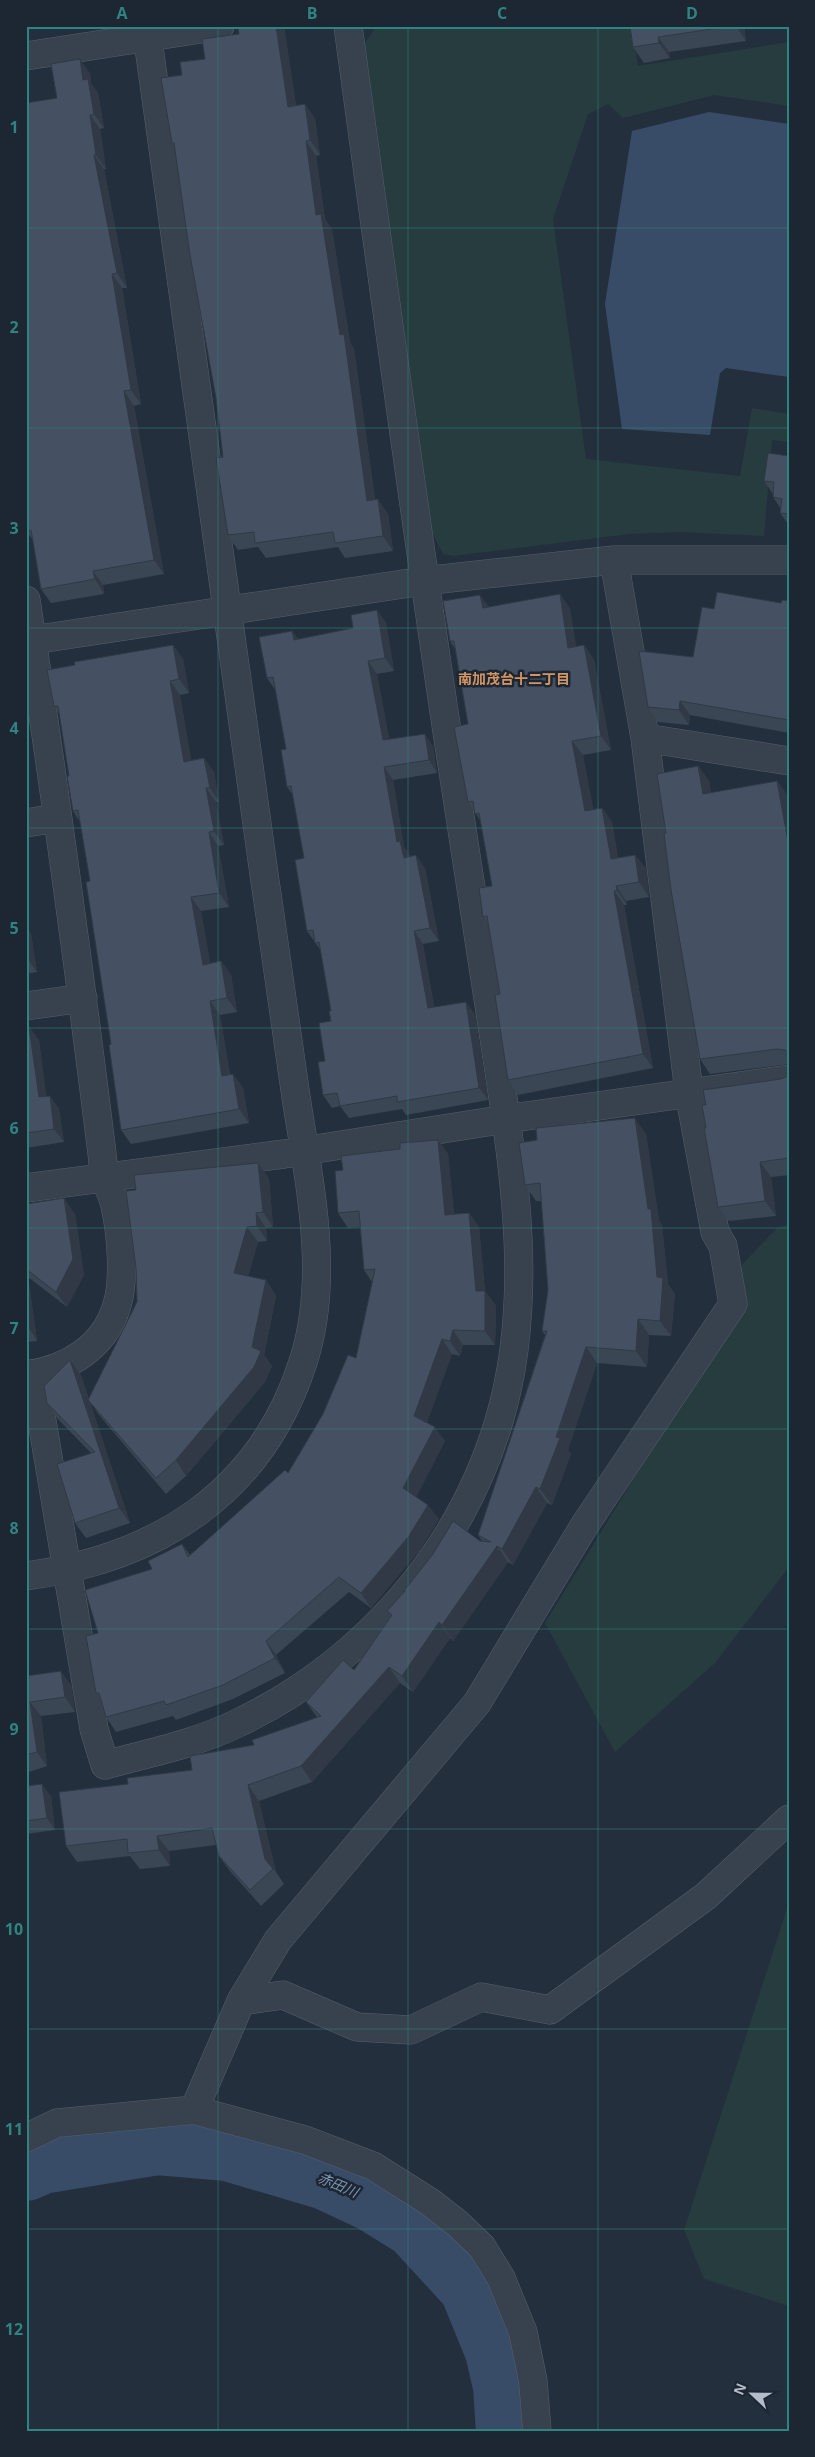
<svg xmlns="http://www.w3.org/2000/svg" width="815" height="2457" viewBox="0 0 815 2457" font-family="'Open Sans','Noto Sans JP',sans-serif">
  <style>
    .green { fill: #263c3f }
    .water { fill: #394c67 }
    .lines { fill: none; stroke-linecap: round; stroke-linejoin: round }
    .river { stroke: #394c67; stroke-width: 64 }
    .minor-casing { stroke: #565f6c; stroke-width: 29 }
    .minor { stroke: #38414e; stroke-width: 28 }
    .wall { fill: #3b4654 }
    .shaded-wall { fill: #303945 }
    .building { fill: #455162; stroke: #303945 }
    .grid { fill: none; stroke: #308480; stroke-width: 1; stroke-opacity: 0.55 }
    .labels { text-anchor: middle; stroke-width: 5; stroke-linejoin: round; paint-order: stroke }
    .neighbourhood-label { font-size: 14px; font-weight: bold; fill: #d59563; stroke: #1d2633 }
    .water-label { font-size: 14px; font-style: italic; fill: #7c92b1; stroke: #1d2633 }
    .neatline { fill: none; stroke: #308480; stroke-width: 2 }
    .grid-label { font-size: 16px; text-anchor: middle; font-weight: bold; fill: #308480 }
  </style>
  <rect width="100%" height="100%" fill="#242f3e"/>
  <path class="green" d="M377,26h255l6,40 151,-24v64l-75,-11 -91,23 -15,-14 -20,10 -35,105 33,240 154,17 12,-68 37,6v28l-17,-2 -8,96 -82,-4 -53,2 -176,22 -10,-2 -11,-22 -68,-488z
    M789,1224v343l-74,96 -100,89 -70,-129 195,-317 -5,-34 42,-44z
    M789,1902v404l-85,-27 -20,-49z"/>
  <path class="water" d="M709,112l80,12v253l-63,-9 -6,5 -10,62 -88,-6 -17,-125 27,-173z"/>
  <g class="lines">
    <path class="river" d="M26,2169l16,-7 116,-19 70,6 98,29 47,22 42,26 56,61 26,64 8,35 3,45"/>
    <defs>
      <path id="minor" d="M26,56l194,-30
        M26,600c28,184 53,368 76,553 1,8 1,17 3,25 3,9 8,18 10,28 6,25 10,74 2,99 -12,42 -50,65 -91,70
        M26,641l397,-60 191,-21h175
        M645,738l144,23
        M26,823l31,-5
        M26,1006l57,-8
        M26,1188l258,-34 222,-35 283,-40
        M34,1374l60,355 11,36c44,-12 89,-21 131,-41 126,-60 223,-169 263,-303 38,-127 13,-262 -6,-390 -14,-91 -28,-182 -42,-273 -37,-244 -70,-488 -103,-732
        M26,1576c132,-18 235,-83 277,-214 28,-85 6,-180 -7,-265 -11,-75 -21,-149 -32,-223 -41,-282 -77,-565 -118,-848
        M241,2001l42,-6 74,32 54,3 70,-33 69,13 156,-114 83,-77
        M194,2110l47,-109 37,-61 199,-237 109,-180 147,-219 -10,-58 -8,-14 -26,-140 -44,-354 -31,-178
        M26,2138l31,-15 137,-13 111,30 68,26 57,36 28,22 24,23 19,31 22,54 10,49 4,50"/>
    </defs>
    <use href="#minor" class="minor-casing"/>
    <use href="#minor" class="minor"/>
  </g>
  <path class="wall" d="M238,26h46l12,80 9,-2 10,15 5,36 -4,1 9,63 7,10 18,113 4,7 21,150 13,15 5,37 -48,7 -7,-11 -72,11 -8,-11 -20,3 -10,-15 -5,-78 -7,-59 -41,-251 -3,-4 10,-68 57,-41z
    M630,26h114l2,15 -77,11 1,6 -26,5 -11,-16z
    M90,73l1,10 7,10 6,35 -4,1 6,40h-2l23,119h-5l19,116 -7,2 30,168 -61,11 1,9 -53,9 -10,-14 -8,-49 -7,-9z
    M789,456v69l-9,-12 1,-4 -8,-12v-3l-9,-13z
    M560,594l10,15 6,38 8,-2 10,15 17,90 -28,5 10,54 9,-1 10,14 6,36 17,-3 11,14 3,28 -23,4 1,4h-3l29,163 -135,27 -10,-15 -8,-86 -12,-70 -5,-7 9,-31 -12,-66 -12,-18v-78l-13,-75 -5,-8 39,-34z
    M789,601v132l-99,-18 -1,10 -31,-3 -10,-15 45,-50 21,-48 67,-6z
    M377,610l9,13 8,48 -17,3 12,65 44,7 4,27 -44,7 11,67 5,7 1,2 15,12 14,73 -16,3 11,63 41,7 13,86 -82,15 -4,-6 -53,9 -9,-12 -8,2 -9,-13 2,-34 6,-50 -10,-60 -14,-20 -3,-73 -11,-63 -6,-8 -1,-38 -10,-58 -9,-13 25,-47 6,8 55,-11z
    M173,645l10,14 6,34 -9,2 11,65 13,-2 10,14 5,30h-3l8,43 -6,1 11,61 -28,4 9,52 11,-2 10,14 6,37 -17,3 10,60 3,-1 10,14 6,35 -118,21 -10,-14 -10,-86 -21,-163 -10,-59 -7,-11 -4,-35 -10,-62 -5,-8 21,-41z
    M698,766l11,15 2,12 66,-12 11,15 1,6v262l-79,10 -10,-15z
    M26,926l5,8 6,38 -11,2z
    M26,1027h3l10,13 7,56h4l9,13 5,33 -38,6z
    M789,1076v99l-18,2 5,39 -47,5 -11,-14 -12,-79v-23l75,-26z
    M646,1134l13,86 3,5 6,59 7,10 -4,42 -22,-1 -2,32 -50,-4 -29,87 3,4 -19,51 -5,-2 -34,62 -5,-3 -55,79 -3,-3 -37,54 -13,-9 -88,99 -53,19 17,71 8,12 -23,22 -31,-35 -11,-15 -3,-11 -47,6 1,15 -30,3 -10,-13 -53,6 -11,-16 62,-62 64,-14 62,-25 63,-28 -11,-15 48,-32 36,-54 -3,-5 16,-18v-1l77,-51h2l-4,-6 67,-200 -3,-4 6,-41 -7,-89h-5l-11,-16z
    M438,1140l10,14 6,60 15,-1 10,14 6,64 11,15 -1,39h-32l-3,11 -8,-2 -25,68 18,19 -29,56 23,22 -20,32 -48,57 -22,-16 -73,63 9,18 -52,26 -57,21 -3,-4 -57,16 -10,-15 -5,-17 -5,-7 2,-60 54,-64 30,-25 8,11 98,-82 68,-115 16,-76 -8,-12 -4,-43 -12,1 -10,-15 5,-43 57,-21z
    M258,1163l11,16 4,48 -7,1 1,13 -9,1 -10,34 18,4 10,16 -12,59 8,11 -7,16 -79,94 -20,18 -67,-79 -9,-13 40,121 -44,15 -11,-15 16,-70 -34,-35 -10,-15 34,-28 8,24 48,-97 -1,-112z
    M26,1204l49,10 9,61 -17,32 -39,-30 9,64 -11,1z
    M26,1676l45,9 4,27 -34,4 6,50 -21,7z
    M26,1786l25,10 4,34 -29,4z"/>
  <path class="shaded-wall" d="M276,26h8l14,95 -10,-14z
    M736,26h8l2,15z
    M658,37l11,15 1,6 -11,-15z
    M80,59l10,14 1,10 7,10 6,35 -10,-14 -11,-34z
    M305,104l10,15 5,36 -10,-15z
    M90,115l10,14 6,40 -10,-14z
    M306,141l10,15 9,63 7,10 18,113 4,7 23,166 -10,-14 -27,-166 -24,-120z
    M94,155l10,14 23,119 -10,-15z
    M112,274l10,14 19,116 -10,-14z
    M124,391l10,15 30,168 -10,-14z
    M378,499l10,15 5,37 -10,-15z
    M93,571l10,14 1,9 -9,-15z
    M560,594l10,15 9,54 -11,-15z
    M480,595l11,14 -8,-1z
    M377,610l9,13 8,48 -9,-13z
    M292,631l9,13 -7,-4z
    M173,645l10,14 6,34 -10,-14z
    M584,645l10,15 17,90 -10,-14z
    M368,661l9,13 15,79 -9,-13z
    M170,681l10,14 14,81 -10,-14z
    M680,701l10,14 -1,10 -10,-15z
    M425,734l8,12 4,27 -8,-13z
    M572,741l11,14 13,70 -11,-14z
    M204,758l10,14 5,30 -9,-14z
    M698,766l11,15 4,28 -10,-15z
    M384,767l9,13 11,67 5,7 3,16 -8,-12 -7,-16z
    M777,781l11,15 1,6v45z
    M206,788l10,14 8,43 -10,-14z
    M602,808l10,14 9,51 -10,-14z
    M209,832l9,14 11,61 -10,-14z
    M416,855l9,13 14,73 -9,-13z
    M635,855l11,14 3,28 -10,-15z
    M616,886l10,15 1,4 -10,-15z
    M614,891l10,14 29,163 -10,-14z
    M191,897l10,14 12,68 -10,-14z
    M26,926l5,8 6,38 -11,-15z
    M414,931l9,13 14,77 -9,-13z
    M221,961l10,14 6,37 -10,-14z
    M210,1001l10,14 12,75 -10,-14z
    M466,1002l9,12 13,86 -9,-12z
    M29,1027l10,13 9,71 -9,-14z
    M233,1074l10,14 6,35 -10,-14z
    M50,1096l9,13 5,33 -10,-13z
    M635,1118l11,16 13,86 3,5 6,59 7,10 -4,42 -11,-15 -3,-44 -9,-68z
    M438,1140l10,14 7,75 -10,-14z
    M760,1162l11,15 5,39 -11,-15z
    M258,1163l11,16 4,48 -10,-15z
    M64,1198l11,16 9,61 -17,32 -11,-15z
    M256,1213l10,15 1,13 -10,-15z
    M469,1213l10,14 6,68v-4l11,15 -1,39 -10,-14 -9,-40z
    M247,1227l11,15 -13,46 -11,-15z
    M26,1275l2,2 9,64 -10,-16z
    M266,1280l10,16 -12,59 8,11 -7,16 -79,94 -10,-16 76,-113z
    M638,1319l11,16 -2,32 -11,-16z
    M453,1330l10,15 -3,11 -10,-15z
    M442,1339l10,15 -28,76 -10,-14z
    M586,1347l11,16 -29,87 3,4 -19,51 -12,-16 16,-52z
    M70,1360l11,15 49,148 -11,-15z
    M435,1427l10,14 -31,61 -11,-14z
    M536,1487l11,16 -34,62 -11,-16z
    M428,1505l11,14 -20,32 -48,57 -10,-15z
    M497,1546l11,16 -55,79 -11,-16z
    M439,1622l11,16 -37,54 -11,-16z
    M266,1641l10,14 9,18 -10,-15z
    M389,1667l11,16 -88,99 -11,-16z
    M61,1671l10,14 4,27 -10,-15z
    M30,1702l11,14 6,50 -10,-14z
    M42,1784l9,12 4,34 -8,-12z
    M248,1785l11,16 17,71 -11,-13z
    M157,1836l12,15 1,15 -11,-16z"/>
  <path class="building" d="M238,26h38l12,81 17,-3 5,36 -4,1 10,74 5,-1 19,121 4,-1 23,167 11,-2 5,37 -48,7 -2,-11 -78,11 -1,-11 -26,3 -12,-77 7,-1 -7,-59 -26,-143 -16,-112h-2l-11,-65 21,-3 -2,-13 25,-3 -3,-20 37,-5z
    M630,26h102l-74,11 1,6 -26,4z
    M80,59l3,21 5,-1 6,35 -4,1 6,40h-2l23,118 -5,1 19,116 -7,1 30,169 -61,11 2,8 -54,10 -10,-59 -5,1v-428l31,-5 -6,-34z
    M768,453l21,3v58l-9,-1 2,-14 -9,-2 1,-15 -10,-1z
    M717,592l64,11 1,-3 7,1v119l-109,-19 -1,9 -31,-3 -9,-56 54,6 9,-50 12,2z
    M560,594l8,54 16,-3 17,91 -29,5 13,70 17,-3 9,51 24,-4 4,27 -23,4 1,4 -3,1 29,163 -135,26 -13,-85 5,-1 -13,-78 -4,1 -4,-29 13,-2 -13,-73 -4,1 -2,-13 -5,1 -14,-75 14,-3 -14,-83h-4l-7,-40 37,-6 3,13z
    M377,610l8,48 -17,3 15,79 42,-6 4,26 -45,7 13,75 3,-1 4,17 12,-3 14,73 -16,3 14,77 38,-6 13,86 -82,14v-6l-57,10 -3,-13 -14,2 -5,-33 7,-1 -6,-38 12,-2 -2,-10h2l-12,-69 -4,1 -2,-13 -6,1 -12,-71 9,-2 -13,-72 -4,1 -6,-37 5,-1 -13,-72 -6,1 -8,-41 33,-6 2,9 59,-12 -2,-13z
    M173,645l6,34 -9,2 14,81 20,-4 6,30h-4l8,43 -5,1 10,61 -28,4 12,68 18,-4 6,37 -17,3 12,75 11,-2 6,35 -118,21 -12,-85 2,-1 -25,-162 4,-1 -12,-71 -5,1 -6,-35h2l-11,-70h-4l-7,-36 28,-5 -1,-3z
    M698,766l5,28 74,-13 12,66v206l-4,-3 -8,-1 -77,10 -29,-169 -7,-56 2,-1 -9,-59z
    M26,1027h3l10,70 11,-1 4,33 -28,4z
    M788,1076l1,82 -29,4 5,39 -47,6 -14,-79h2l-4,-23h4l-3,-15 78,-11z
    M635,1118l13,91h3l6,68 6,1 -3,43 -22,-2 -2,32 -50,-4 -30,90 4,1 -20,51 -4,-2 -34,62 -5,-3 -55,79 -3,-3 -37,54 -13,-9 -88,99 -53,19 17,74 8,10 -23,21 -31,-34 -7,-28 -55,8 2,14 -31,3 -1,-14 -61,7 -7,-54 69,-8 -1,-6 65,-8 -2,-14 64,-11 -2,-5 69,-24 -15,-14 37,-42 11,10 38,-55 -5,-4 18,-20 -2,1 30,-38 20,-33 27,20 11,1 -13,-7 69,-204h-5l6,-41 -8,-107 -15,2 -6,-42 18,-3 -1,-12z
    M438,1140l7,75 24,-2 7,78h9v40l-32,-1 -3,11 -8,-2 -28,77 21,11 -32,61 25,17 -19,31 -48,57 -22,-16 -73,64 9,17 -52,27 -57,20 -2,-4 -58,16 -7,-24h-3l-10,-57 12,-3 -13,-43 67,-21 -4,-8 34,-17 6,13 97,-87 3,3 35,-59 25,-59 8,3 19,-89 -11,1 -5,-59 -21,2 -3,-42 8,-1 -2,-14 59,-7v-6z
    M258,1163l5,49 -7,1 1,13 -10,1 -13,46 32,7 -14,67 9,4 -7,16 -78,93 -20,18 -68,-78 49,-98 -1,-34 -10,-77 10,-1 -2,-15z
    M64,1198l9,61 -17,33 -30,-23v-65z
    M70,1360l49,148 -44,15 -18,-59 38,-12 -48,-49 -3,-17z
    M61,1671l4,26 -35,5 7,50 -11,3v-79z
    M42,1784l5,34 -21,3v-35z"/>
  <path class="grid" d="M218,26v2405M408,26v2405M598,26v2405M26,228h763M26,428h763M26,628h763M26,828h763M26,1028h763M26,1228h763M26,1429h763M26,1629h763M26,1829h763M26,2029h763M26,2229h763"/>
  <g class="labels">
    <g class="neighbourhood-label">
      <text x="514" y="684">南加茂台十二丁目</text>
    </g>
    <g class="water-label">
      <text transform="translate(338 2185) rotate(23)" y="5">赤田川</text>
    </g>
  </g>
  <rect width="815" height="2457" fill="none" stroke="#1d2633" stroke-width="55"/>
  <g transform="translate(752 2394) rotate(292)" stroke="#1d2633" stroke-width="4" paint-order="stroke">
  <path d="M0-4L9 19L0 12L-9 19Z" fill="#b4bcc9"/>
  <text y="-8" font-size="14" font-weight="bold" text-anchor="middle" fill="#b4bcc9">N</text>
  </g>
  <rect x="28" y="28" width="760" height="2402" class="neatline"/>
  <g class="grid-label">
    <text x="122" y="19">A</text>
    <text x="312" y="19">B</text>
    <text x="502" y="19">C</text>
    <text x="692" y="19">D</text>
    <text x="14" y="133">1</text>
    <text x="14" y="333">2</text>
    <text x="14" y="534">3</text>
    <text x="14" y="734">4</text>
    <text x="14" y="934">5</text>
    <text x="14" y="1134">6</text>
    <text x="14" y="1334">7</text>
    <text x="14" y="1534">8</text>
    <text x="14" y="1735">9</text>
    <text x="14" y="1935">10</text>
    <text x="14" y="2135">11</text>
    <text x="14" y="2335">12</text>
  </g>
</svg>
